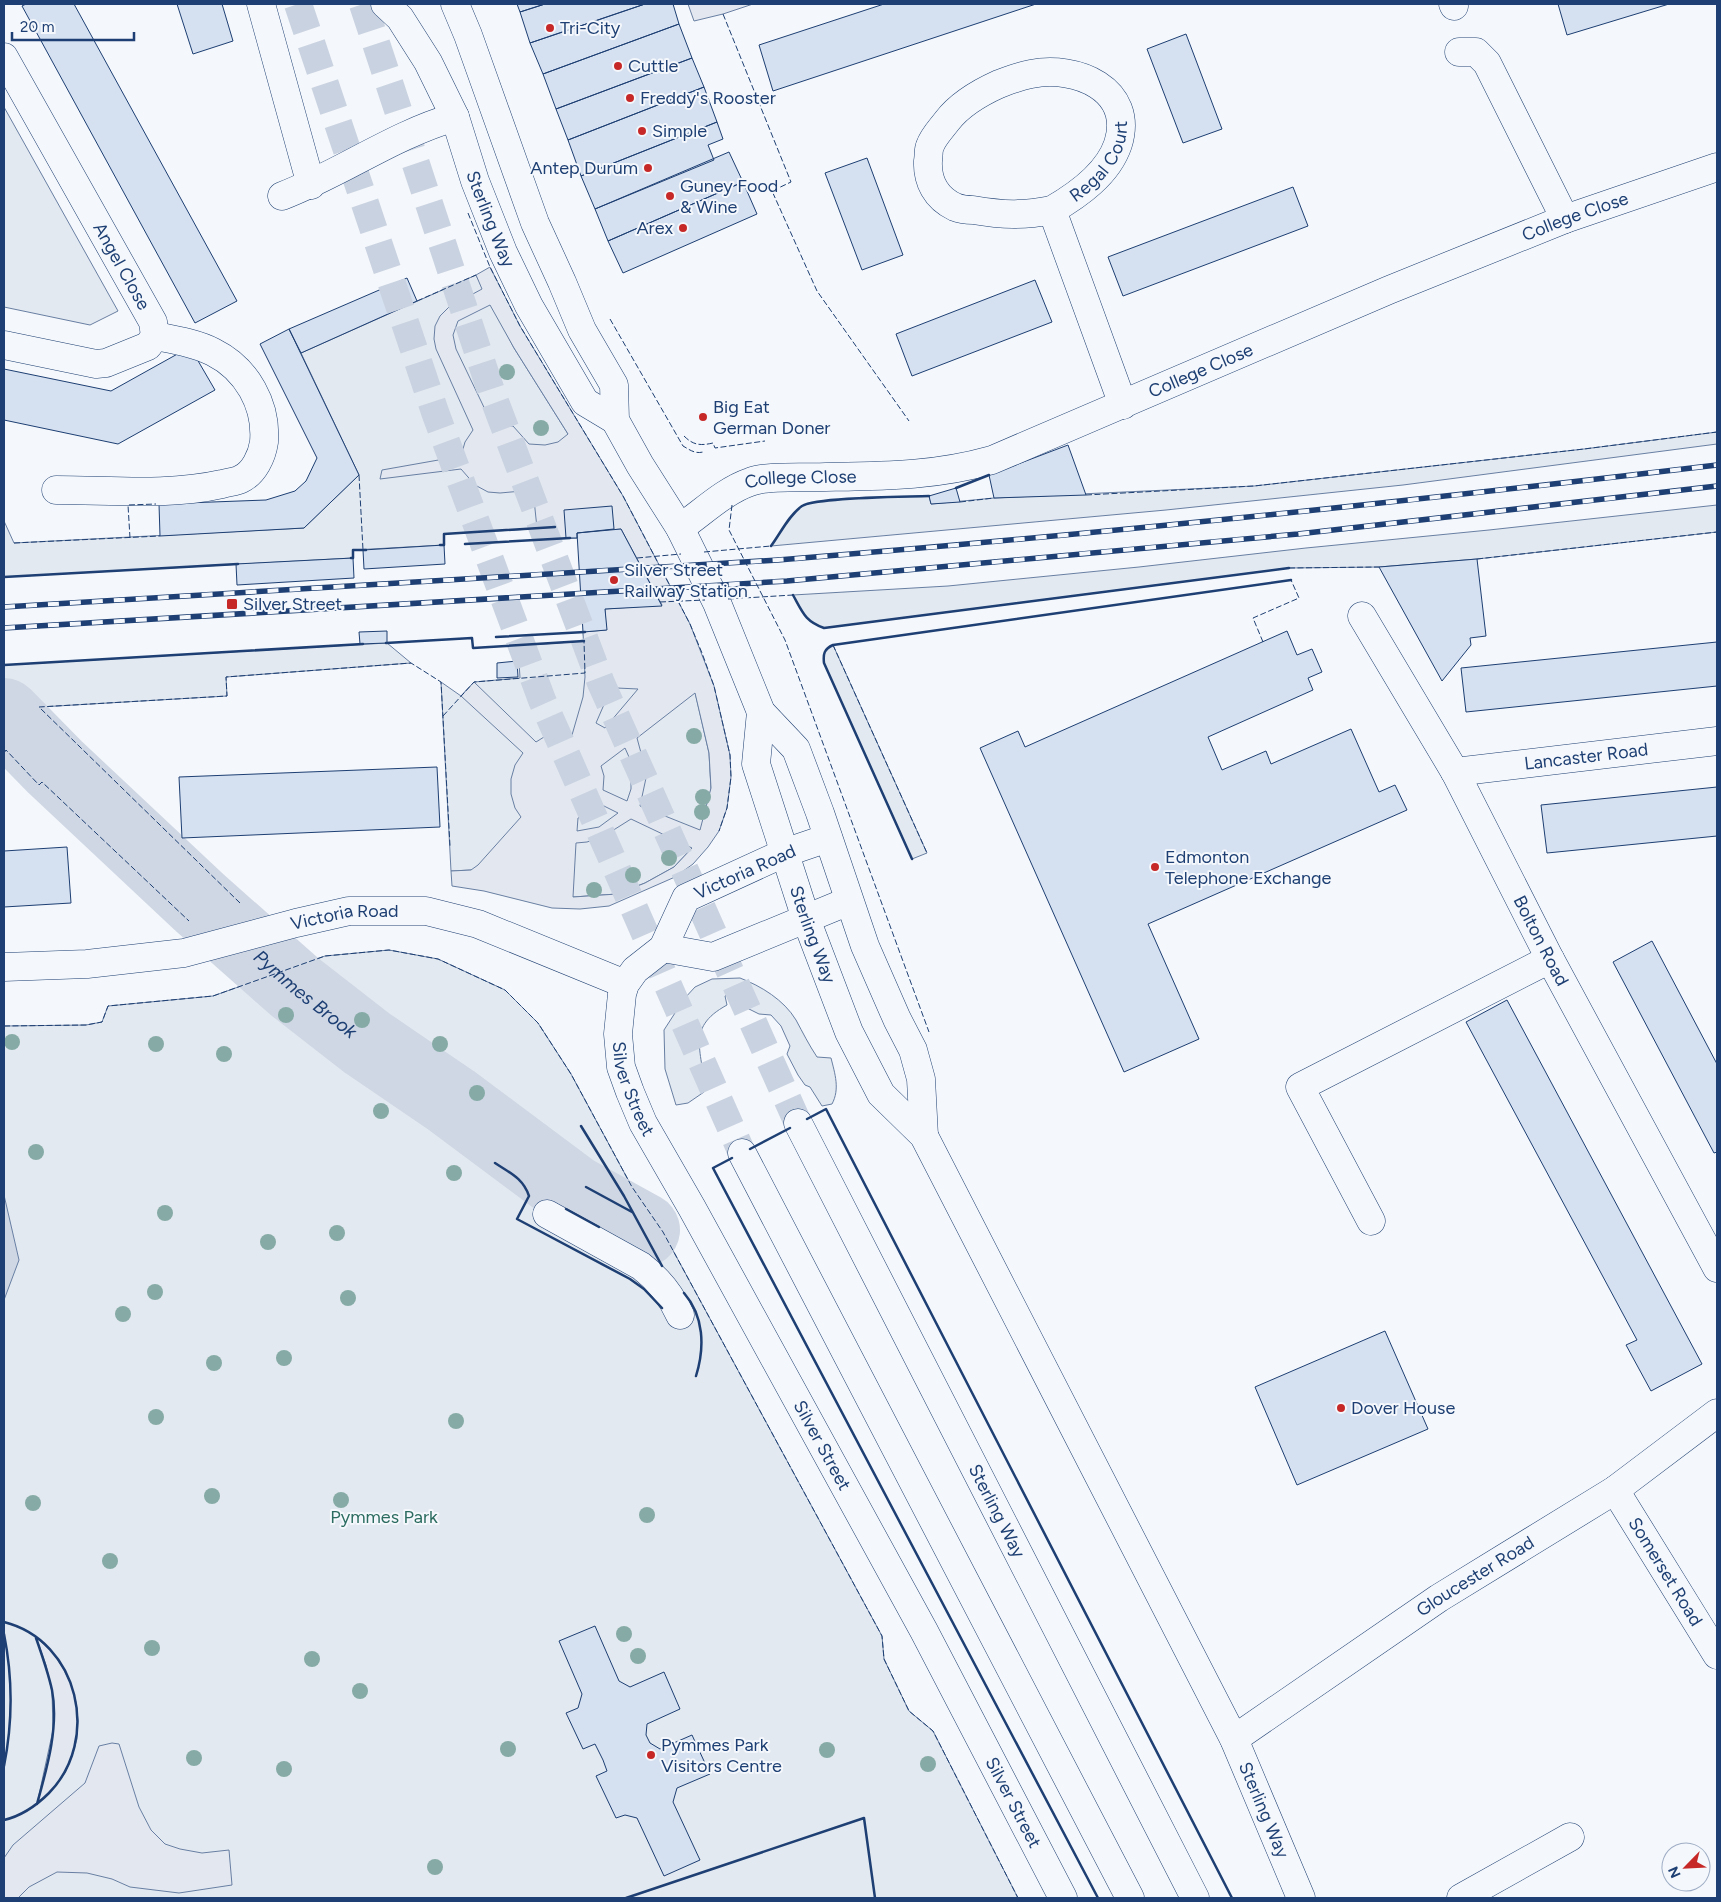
<svg xmlns="http://www.w3.org/2000/svg" width="1721" height="1902" viewBox="0 0 1721 1902" font-family="Figtree,sans-serif">
  <style>
    .green { fill: #e3e9f0; stroke: #687fa3 }
    .parking { fill: #e3e8f0; stroke: #687fa3; fill-rule: evenodd }
    .water { fill: #cfd7e4; stroke: #687fa3 }
    .lines { fill: none; stroke-linecap: round; stroke-linejoin: round }
    .river { stroke: #cfd7e4; stroke-width: 74 }
    .building { fill: #d5e0f0; stroke: #1d3f73 }
    .highway-tunnel { stroke: #c9d2e0; stroke-width: 28; stroke-dasharray: 28 14; stroke-linecap: butt }
    .minor-casing { stroke: #1d3f73; stroke-width: 29 }
    .highway-casing { stroke: #1d3f73; stroke-width: 29 }
    .minor { stroke: #f4f7fb; stroke-width: 28 }
    .highway { stroke: #f4f7fb; stroke-width: 28 }
    .rail-casing { stroke: #1d3f73; stroke-width: 5.5 }
    .rail { stroke: #f4f7fb; stroke-width: 4; stroke-dasharray: 11; stroke-linecap: butt }
    .fence { stroke: #1d3f73; stroke-width: 1; stroke-dasharray: 6 2.5; stroke-linecap: butt }
    .wall { stroke: #1d3f73; stroke-width: 2.5 }
    .tree { fill: #86aba6 }
    .poi-dot { fill: #c62828; stroke: #f4f7fb; stroke-width: 2 }
    .labels { text-anchor: middle; stroke-width: 4; stroke-linejoin: round; paint-order: stroke }
    .poi-label { font-size: 18px; fill: #1d3f73; stroke: #f4f7fb; text-anchor: start }
    .street-label { font-size: 18px; fill: #1d3f73; stroke: #f4f7fb }
    .park-label { font-size: 18px; fill: #2c6c60; stroke: #f4f7fb }
    .water-label { font-size: 19px; font-style: italic; fill: #1d3f73; stroke: #f4f7fb }
  </style>
  <rect width="100%" height="100%" fill="#f4f7fb"/>
  <path class="green" d="M4,107l114,204 -28,14 -86,-18z
    M476,275l38,73 54,86 -2,93 -122,7v11l-91,5v8l-349,19v-56l10,22 290,-15 55,-53 -58,-122z
    M1717,432v12l-314,41 -237,25 -395,36c9,-12 18,-31 31,-40 15,-9 104,-9 127,-10l2,8 63,-6 260,-12 330,-37z
    M1717,505v27l-240,27 -98,8 -90,1 -465,60c-19,-7 -21,-15 -31,-33l155,-9 191,-19 167,-19 183,-18z
    M673,626l22,66 14,61 2,36 -10,41 -9,18 -18,19 -29,16 -28,11 -44,3 -102,-27 -20,1 -10,-189 20,14 13,-14 46,-4 -2,-32 66,-5 -1,-9z
    M387,643l24,20 -185,14 1,19 -187,11 200,196 -51,18 -147,-139 -3,3 -33,-35 -2,3v-88z
    M833,645l94,208 -15,6 -88,-196c-1,-9 0,-14 9,-18z
    M389,950l49,9 67,31 33,33 33,51 61,113 31,45 219,404 2,23 25,52 24,20 85,167h-1014v-872l82,-1 16,-3 6,-16 105,-10 112,-40z
    M740,978c21,8 44,22 56,42 7,13 13,25 21,37l14,1c4,16 9,31 1,46l-10,2 -12,-19 -5,-2 -7,-10 -11,-21 3,-8 -9,-20 -10,-11 -12,-1 -20,-10 -6,-12 -8,4 2,9c-44,24 -22,48 -23,87l-16,11 -12,2 -11,-36 -1,-39 20,-31 11,-12 17,-8z"/>
  <path class="parking" d="M688,4h65l-30,10 -29,7z
    M490,267l30,59 103,170 67,128 24,62 16,69 1,22 -4,31 -8,23 -11,16 -15,17 -18,13 -66,29 -29,3 -28,-1 -68,-17 -32,-5 -1,-15 20,-1 7,-5 43,-48 -6,-9 -4,-14v-15l4,-14 8,-12 -62,-57 13,-14 62,60 8,-5 12,-3 16,1 11,-38 2,-20 -2,-45 23,-2 -1,-21 57,-4 -41,-76 -44,4v5l-22,1v-12l-18,1 -4,-38 -33,3 -12,-1 -13,-7 -14,-16 -81,10 2,-9 79,-14 4,-14 8,-12 -37,-81 -2,-10 1,-13 5,-10 9,-9 33,-18 -6,-14zM490,305l24,43 54,86 -10,8 -13,3 -16,-1 -16,-18 -21,-2 -36,-75 -3,-14 5,-14zM617,688l21,1 -33,39 -9,-5 13,-30zM695,693l14,60 2,35 -11,42 -60,-24 6,-28 -2,-14 -7,-26zM625,748l4,9 2,15v17l-4,12 -24,-11 1,-14 -3,-10zM598,803l20,10 -19,14 -22,4 1,-13 14,-8zM631,819l61,29 -18,19 -29,16 -28,11 -44,3 3,-54 11,-1 17,-6z
    M36,1637l17,16 10,15 8,16 5,18 2,18 -1,19 -5,17 -7,17 -11,15 -17,16 16,-74 -1,-38 -6,-27z
    M112,1743l7,1 20,63 12,23 14,14 15,5 22,4 27,-3 3,35 -53,8 -49,-6 -18,-8 -25,-6 -30,-1 -28,15 -11,11h-14v-40l9,-13 72,-62 14,-37z"/>
  <path class="water" d="M4,1195l15,65 -15,40z"/>
  <g class="lines">
    <path class="river" id="s1" d="M4,715l51,52 145,136 95,84 72,56 85,58 122,91 69,38"/>
  </g>
  <path class="building" d="M26,4h48l163,297 -42,22 -173,-317z
    M177,4h45l11,37 -40,13z
    M517,4h28l-25,8z
    M545,4h100l-115,39 -10,-31z
    M645,4h28l6,20 -136,50 -13,-31z
    M884,4h152l-263,87 -14,-46z
    M1558,4h111l-102,31z
    M679,24l13,34 -136,51 -13,-35z
    M1186,34l36,95 -39,14 -36,-94z
    M692,58l12,29 -136,53 -12,-31z
    M704,87l13,35 -136,54 -13,-36z
    M717,122l6,17 -15,6 6,15 -119,49 -14,-33z
    M729,152l14,30 -135,59 -13,-32z
    M867,158l36,97 -41,15 -37,-97z
    M743,182l14,32 -134,59 -15,-32z
    M1293,187l15,39 -185,70 -15,-39z
    M407,278l10,23 -116,52 -12,-24z
    M1035,280l17,42 -140,54 -16,-42z
    M289,329l70,146 -55,53 -144,8 -1,-32 107,-4 29,-9 11,-10 11,-23 -57,-114z
    M190,347l25,43 -97,54 -114,-24v-51l107,22z
    M1068,445l18,50 -92,3 -5,-23z
    M956,488l4,14 -29,2 -2,-8z
    M612,506l2,23 -37,4v5h-11l-2,-28z
    M621,529l41,77 -57,3 2,21 -24,2 -6,-99z
    M444,545l1,19 -81,5 -1,-19z
    M353,558l1,20 -117,7 -1,-21z
    M1477,559l9,77 -16,2 1,7 -29,36 -63,-114z
    M387,631v12l-27,1 -1,-12z
    M1287,631l10,24 15,-6 10,23 -14,6 5,12 -105,47 14,33 44,-19 5,13 80,-35 28,63 16,-7 12,25 -259,114 51,115 -75,33 -144,-324 38,-17 7,16z
    M1717,642v44l-251,26 -5,-44z
    M517,661l1,16 -21,1v-15z
    M437,767l3,60 -258,11 -3,-61z
    M1717,787v49l-170,17 -6,-48z
    M67,847l4,56 -67,4v-56z
    M1652,941l65,123v88l-3,1 -101,-191z
    M1507,1000l195,364 -51,27 -25,-46 11,-5 -171,-318z
    M1385,1331l43,98 -131,56 -42,-98z
    M595,1626l24,55 11,6 34,-15 16,37 -33,15 -1,11 4,8 10,6 32,-14 18,39 -33,14 -4,14 27,58 -36,16 -27,-58 -12,-3 -9,3 -20,-42 11,-5 -4,-11 -8,-16 -12,5 -17,-36 12,-5 4,-14 -23,-53z"/>
  <g class="lines">
    <path class="highway-tunnel" d="M298,4l137,408 107,288 200,453
      M363,4l128,387 110,292 197,440"/>
    <defs>
      <g id="minor">
        <path d="M261,4l50,181"/>
        <path id="s2" d="M385,4l15,14 28,44 27,55 20,64 28,71 26,54 56,96 30,18"/>
        <path d="M455,4l13,31 67,188 27,59 20,48 32,55 1,35 25,45 40,63 37,75 44,109 35,37 24,64 45,133 32,73 16,31 8,29 3,57"/>
        <path d="M1453,4l1,2"/>
        <path d="M1459,52h17l11,11 78,156"/>
        <path id="s3" d="M4,57l149,265 2,14 -7,10 -42,17 -10,1 -92,-19"/>
        <path d="M282,196c60,-23 111,-61 173,-79"/>
        <path id="s4" d="M1052,210c26,-15 56,-36 66,-66 17,-55 -42,-79 -87,-70 -11,2 -21,6 -32,10 -20,9 -39,20 -52,37 -6,8 -14,16 -17,25 -2,4 -1,10 -2,15 -1,20 8,37 27,46 5,2 12,3 18,3 30,5 50,6 79,0l71,195"/>
        <path d="M56,490c55,0 113,6 166,-6 6,-2 14,-2 19,-5 13,-6 21,-23 23,-37 3,-37 -17,-73 -51,-90 -18,-9 -38,-12 -58,-16"/>
        <path id="s5" d="M680,528c22,-15 44,-37 70,-46 17,-7 56,-4 76,-5 59,-1 109,-1 166,-17l397,-170 176,-71 152,-52"/>
        <path id="s6" d="M1362,616l93,156 95,187 167,309"/>
        <path id="s7" d="M761,712l-5,52 50,155 43,113 32,62 43,42 310,603 67,159"/>
        <path id="s8" d="M1455,772l262,-31"/>
        <path id="s9" d="M828,838l-44,15 -98,45 -23,50 -28,22 -10,14 -3,10 -4,40 3,33 9,25 13,31 49,85 232,423 139,267"/>
        <path d="M663,948l50,9 136,-56"/>
        <path id="s10" d="M4,967l83,-3 97,-11 112,-30 53,-12h77l52,13 147,60"/>
        <path d="M547,1214l94,52c17,13 30,29 39,49"/>
        <path d="M1371,1221l-71,-134 250,-128"/>
        <path id="s11" d="M1615,1490l102,165"/>
        <path id="s12" d="M1234,1739l205,-141 176,-108 102,-77"/>
        <path d="M1461,1898l109,-61"/>
      </g>
      <g id="highway">
        <path id="s13" d="M798,1123l397,775"/>
        <path d="M742,1153l388,745"/>
      </g>
    </defs>
    <use href="#minor" class="minor-casing"/>
    <use href="#highway" class="highway-casing"/>
    <use href="#minor" class="minor"/>
    <use href="#highway" class="highway"/>
    <defs>
      <path id="rail" d="M4,607l774,-47c314,-25 627,-58 939,-95
        M4,628l783,-47 511,-47 419,-48"/>
    </defs>
    <use href="#rail" class="rail-casing"/>
    <use href="#rail" class="rail"/>
    <path class="fence" d="M723,14l68,168 -19,9 45,100 92,130
      M468,213l22,54 30,59 103,170 67,128 12,29 12,33 16,69 1,22 -4,31 -8,23
      M417,301l59,-26
      M610,319l73,127c7,4 12,8 20,6
      M684,436c9,9 16,10 29,7l2,5 50,-7
      M359,475l4,75
      M1086,495l168,-9 330,-37 133,-17
      M960,502l34,-4
      M732,505l-3,25 56,110 144,392
      M130,538l-2,-33 28,-1
      M14,543l146,-7
      M704,552l67,-6
      M637,558l44,-4
      M1477,559l240,-27
      M1289,568l90,-1
      M728,599l65,-4
      M660,602l45,-2
      M1263,642l-10,-24 46,-20 -8,-18
      M833,645l94,208
      M443,716l31,-34 111,-9 -1,-32
      M4,753l2,-3 33,35 3,-3 147,139
      M240,903l-201,-196 188,-11 -1,-19 185,-14 30,19 9,164
      M4,1026l82,-1 16,-3 6,-16 105,-10 112,-40 64,-6 49,9 67,31 33,33 33,51 61,113 31,45 219,404 2,23 25,52 24,20 85,167"/>
    <path class="wall" d="M956,488l33,-13
      M465,544l105,-6
      M440,545h4v-11l111,-7
      M771,546c9,-12 18,-31 31,-40 15,-9 104,-9 127,-10
      M351,558h2v-8h13
      M4,577l234,-13
      M793,595c10,18 12,26 31,33l465,-60
      M496,637l89,-5
      M386,643l86,-5 1,10 111,-7
      M4,665l359,-21
      M912,859l-88,-196c-1,-9 0,-14 9,-18l458,-65
      M807,1119l19,-10 406,789
      M581,1126l43,70 38,70
      M750,1149l40,-21
      M732,1158l-19,10 385,730
      M495,1163c15,10 28,15 34,33l-12,23 113,60 14,10 18,19
      M586,1187l46,25
      M566,1209l33,18
      M684,1293c20,23 21,54 12,83
      M4,1622c75,19 97,118 45,171 -13,13 -28,23 -45,27
      M4,1634c9,45 9,87 0,132
      M36,1638c6,17 12,34 16,52 7,37 -5,78 -15,114
      M626,1898l238,-80 11,80"/>
  </g>
  <g class="tree">
    <circle cx="507" cy="372" r="8"/>
    <circle cx="541" cy="428" r="8"/>
    <circle cx="694" cy="736" r="8"/>
    <circle cx="703" cy="797" r="8"/>
    <circle cx="702" cy="812" r="8"/>
    <circle cx="669" cy="858" r="8"/>
    <circle cx="633" cy="875" r="8"/>
    <circle cx="594" cy="890" r="8"/>
    <circle cx="286" cy="1015" r="8"/>
    <circle cx="362" cy="1020" r="8"/>
    <circle cx="12" cy="1042" r="8"/>
    <circle cx="156" cy="1044" r="8"/>
    <circle cx="440" cy="1044" r="8"/>
    <circle cx="224" cy="1054" r="8"/>
    <circle cx="477" cy="1093" r="8"/>
    <circle cx="381" cy="1111" r="8"/>
    <circle cx="36" cy="1152" r="8"/>
    <circle cx="454" cy="1173" r="8"/>
    <circle cx="165" cy="1213" r="8"/>
    <circle cx="337" cy="1233" r="8"/>
    <circle cx="268" cy="1242" r="8"/>
    <circle cx="155" cy="1292" r="8"/>
    <circle cx="348" cy="1298" r="8"/>
    <circle cx="123" cy="1314" r="8"/>
    <circle cx="284" cy="1358" r="8"/>
    <circle cx="214" cy="1363" r="8"/>
    <circle cx="156" cy="1417" r="8"/>
    <circle cx="456" cy="1421" r="8"/>
    <circle cx="212" cy="1496" r="8"/>
    <circle cx="341" cy="1500" r="8"/>
    <circle cx="33" cy="1503" r="8"/>
    <circle cx="647" cy="1515" r="8"/>
    <circle cx="110" cy="1561" r="8"/>
    <circle cx="624" cy="1634" r="8"/>
    <circle cx="152" cy="1648" r="8"/>
    <circle cx="638" cy="1656" r="8"/>
    <circle cx="312" cy="1659" r="8"/>
    <circle cx="360" cy="1691" r="8"/>
    <circle cx="508" cy="1749" r="8"/>
    <circle cx="827" cy="1750" r="8"/>
    <circle cx="194" cy="1758" r="8"/>
    <circle cx="928" cy="1764" r="8"/>
    <circle cx="284" cy="1769" r="8"/>
    <circle cx="435" cy="1867" r="8"/>
  </g>
  <g class="poi-dot">
    <circle cx="550" cy="28" r="5"/>
    <circle cx="618" cy="66" r="5"/>
    <circle cx="630" cy="98" r="5"/>
    <circle cx="642" cy="131" r="5"/>
    <circle cx="648" cy="168" r="5"/>
    <circle cx="670" cy="196" r="5"/>
    <circle cx="683" cy="228" r="5"/>
    <circle cx="703" cy="417" r="5"/>
    <circle cx="614" cy="580" r="5"/>
    <rect x="226" y="598" width="12" height="12" rx="2.5"/>
    <circle cx="1155" cy="867" r="5"/>
    <circle cx="1341" cy="1408" r="5"/>
    <circle cx="651" cy="1755" r="5"/>
  </g>
  <g class="labels">
    <g class="poi-label">
      <text x="560" y="34">Tri-City</text>
      <text x="628" y="72">Cuttle</text>
      <text x="640" y="104">Freddy's Rooster</text>
      <text x="652" y="137">Simple</text>
      <text x="638" y="174" text-anchor="end">Antep Durum</text>
      <text x="680" y="192">Guney Food<tspan x="680" dy="21">&amp; Wine</tspan></text>
      <text x="673" y="234" text-anchor="end">Arex</text>
      <text x="713" y="413">Big Eat<tspan x="713" dy="21">German Doner</tspan></text>
      <text x="624" y="576">Silver Street<tspan x="624" dy="21">Railway Station</tspan></text>
      <text x="243" y="610">Silver Street</text>
      <text x="1165" y="863">Edmonton<tspan x="1165" dy="21">Telephone Exchange</tspan></text>
      <text x="1351" y="1414">Dover House</text>
      <text x="661" y="1751">Pymmes Park<tspan x="661" dy="21">Visitors Centre</tspan></text>
    </g>
    <g class="street-label">
      <text dy="6" stroke="none"><textPath href="#s4" startOffset="71">Regal Court</textPath></text>
      <text dy="6" stroke="none"><textPath href="#s5" startOffset="960">College Close</textPath></text>
      <text dy="6" stroke="none"><textPath href="#s2" startOffset="242">Sterling Way</textPath></text>
      <text dy="6" stroke="none"><textPath href="#s3" startOffset="240">Angel Close</textPath></text>
      <text dy="6" stroke="none"><textPath href="#s5" startOffset="555">College Close</textPath></text>
      <text dy="6" stroke="none"><textPath href="#s5" startOffset="135">College Close</textPath></text>
      <text dy="6" stroke="none"><textPath href="#s8" startOffset="132">Lancaster Road</textPath></text>
      <text transform="translate(745 872) rotate(-24)" y="6">Victoria Road</text>
      <text dy="6" stroke="none"><textPath href="#s10" startOffset="346">Victoria Road</textPath></text>
      <text dy="6" stroke="none"><textPath href="#s7" startOffset="232">Sterling Way</textPath></text>
      <text dy="6" stroke="none"><textPath href="#s6" startOffset="371">Bolton Road</textPath></text>
      <text dy="6" stroke="none"><textPath href="#s9" startOffset="370">Silver Street</textPath></text>
      <text dy="6" stroke="none"><textPath href="#s9" startOffset="775">Silver Street</textPath></text>
      <text dy="6" stroke="none"><textPath href="#s13" startOffset="436">Sterling Way</textPath></text>
      <text dy="6" stroke="none"><textPath href="#s11" startOffset="96">Somerset Road</textPath></text>
      <text dy="6" stroke="none"><textPath href="#s12" startOffset="291">Gloucester Road</textPath></text>
      <text dy="6" stroke="none"><textPath href="#s9" startOffset="1180">Silver Street</textPath></text>
      <text dy="6" stroke="none"><textPath href="#s7" startOffset="1221">Sterling Way</textPath></text>
    </g>
    <g class="park-label">
      <text x="384" y="1523">Pymmes Park</text>
    </g>
    <g class="water-label">
      <text dy="7" stroke="none"><textPath href="#s1" startOffset="411">Pymmes Brook</textPath></text>
    </g>
  </g>
  <rect width="1721" height="1902" fill="none" stroke="#1d3f73" stroke-width="10"/>
  <g transform="translate(1686 1867) rotate(246)"><circle r="24" fill="#f4f7fb" stroke="#9eadc5"/>
  <path d="M0-4L9 19L0 12L-9 19Z" fill="#c62828"/>
  <text y="-8" font-size="14" font-weight="bold" text-anchor="middle" fill="#1d3f73">N</text>
  </g>
  <path d="M12 32v8h122v-8" fill="none" stroke="#1d3f73" stroke-width="2.5"/>
  <text x="20" y="32" font-size="15" fill="#1d3f73" stroke="#f4f7fb" stroke-width="4" paint-order="stroke">20 m</text>
</svg>
